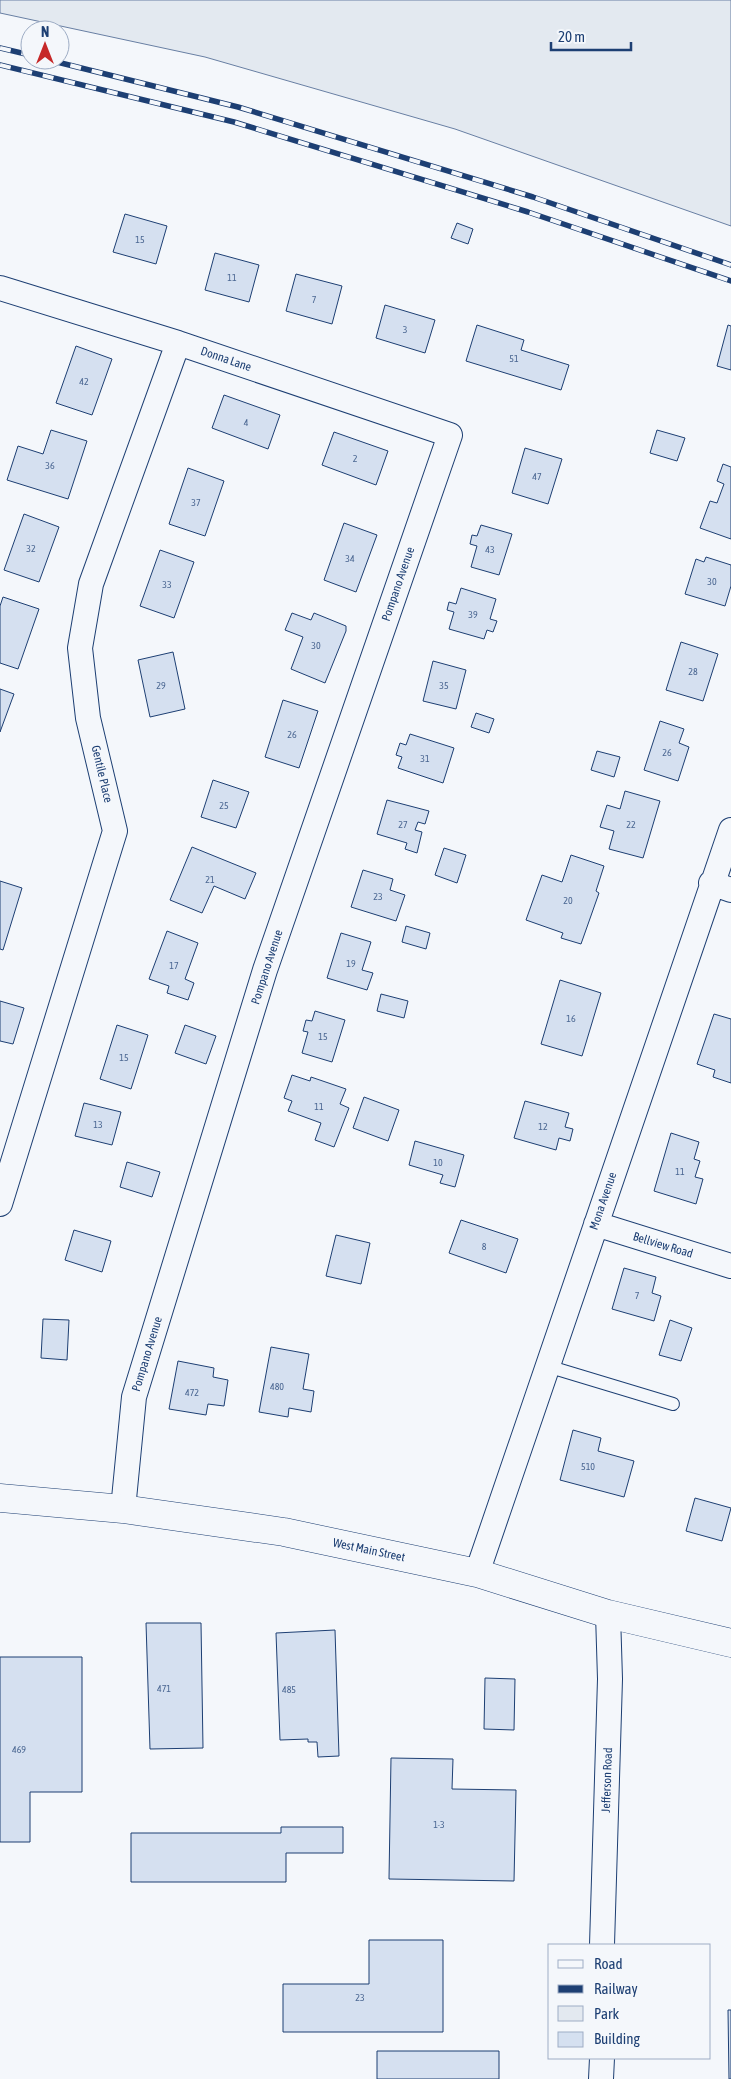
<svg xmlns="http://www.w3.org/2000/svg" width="731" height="2079" viewBox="0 0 731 2079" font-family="'Asap Condensed',sans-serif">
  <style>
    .green { fill: #e3e9f0; stroke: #687fa3 }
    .building { fill: #d5e0f0; stroke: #1d3f73 }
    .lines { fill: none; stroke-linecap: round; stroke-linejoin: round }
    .lane-casing { stroke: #1d3f73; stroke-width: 14 }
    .street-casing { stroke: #1d3f73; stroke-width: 26 }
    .primary-casing { stroke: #1d3f73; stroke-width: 29 }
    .lane { stroke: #f4f7fb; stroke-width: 12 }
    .street { stroke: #f4f7fb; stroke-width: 24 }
    .primary { stroke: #f4f7fb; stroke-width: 28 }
    .rail-casing { stroke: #1d3f73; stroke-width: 5.5 }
    .rail { stroke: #f4f7fb; stroke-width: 4; stroke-dasharray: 11; stroke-linecap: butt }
    .labels { text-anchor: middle; stroke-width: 4; stroke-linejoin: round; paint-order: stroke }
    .number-label { font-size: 10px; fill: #4b6792 }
    .street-label { font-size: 12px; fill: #1d3f73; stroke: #f4f7fb }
  </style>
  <rect width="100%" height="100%" fill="#f4f7fb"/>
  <path class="green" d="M0,0h731v226l-276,-97 -250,-72 -205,-44z"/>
  <path class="building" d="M125,214l42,12 -11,38 -43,-12z
    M457,223l16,6 -5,15 -17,-6z
    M215,253l44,12 -10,37 -44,-12z
    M296,274l46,12 -10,38 -46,-13z
    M385,305l50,15 -10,33 -49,-15z
    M477,325l47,15 -3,10 48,15 -8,25 -95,-29z
    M728,325l3,1v44l-14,-4z
    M76,346l36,13 -20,56 -36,-12z
    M224,395l56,20 -12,34 -56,-21z
    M51,430l36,11 -19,58 -61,-19 11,-34 25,8z
    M657,430l28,8 -8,23 -27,-8z
    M334,432l54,19 -12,34 -54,-20z
    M525,448l37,11 -14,45 -36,-11z
    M723,464l8,3v72l-31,-11 10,-27 7,2 7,-19 -7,-3z
    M188,468l36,13 -19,55 -36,-12z
    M24,514l35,13 -20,55 -35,-12z
    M344,523l33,12 -21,57 -32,-12z
    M481,525l31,9 -13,41 -28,-8 6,-21 -7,-2 2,-9 5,1z
    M160,550l34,12 -20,56 -34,-12z
    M706,557l25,8v21l-6,20 -40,-12 11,-35 8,3z
    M461,588l35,11 -6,20 7,2 -4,11 -6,-2 -3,9 -35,-10 5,-17 -7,-2 2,-8 7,2z
    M3,597l36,12 -21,60 -18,-6v-57z
    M292,613l19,7 3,-7 32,13v5l-21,52 -34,-14 12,-32 -18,-7z
    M681,642l37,12 -15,47 -37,-11z
    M173,652l12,57 -35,8 -12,-57z
    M433,661l33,9 -10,39 -33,-8z
    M0,689l14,5 -14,38z
    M283,700l35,11 -19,57 -34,-11z
    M476,713l18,6 -5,14 -18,-6z
    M660,721l24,8 -5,14 10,4 -11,34 -34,-11z
    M410,734l44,14 -11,35 -45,-15 4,-11 -6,-2 4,-12 6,2z
    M597,751l23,6 -6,20 -23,-7z
    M213,780l36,12 -13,36 -35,-11z
    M625,791l35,10 -17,57 -34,-9 5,-18 -14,-4 7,-22 13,4z
    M387,800l42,11 -4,13 -7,-2 -3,8 7,2 -5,21 -12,-4 2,-6 -30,-9z
    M192,847l64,26 -11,26 -31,-13 -12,27 -32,-13z
    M444,848l22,7 -9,28 -22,-8z
    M571,855l33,11 -8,25 3,2 -18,51 -20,-6 2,-5 -37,-13 16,-45 20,7z
    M363,870l30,9 -3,11 15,5 -9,26 -45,-14z
    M0,881l22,7 -19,62 -3,-1z
    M406,926l24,7 -4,16 -24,-7z
    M167,931l31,12 -13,36 9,4 -6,17 -21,-7 2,-7 -20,-7z
    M341,933l30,9 -9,28 11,3 -6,17 -40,-12z
    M560,980l41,13 -19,63 -41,-12z
    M381,994l27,7 -4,17 -27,-7z
    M0,1001l24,7 -11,36 -13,-3z
    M315,1011l30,9 -13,42 -30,-9 6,-21 -5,-1 3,-11 6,1z
    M714,1014l17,5v64l-18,-6 2,-7 -18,-6z
    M117,1025l31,10 -17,54 -31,-10z
    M185,1025l31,11 -10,28 -31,-11z
    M292,1075l18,6 1,-4 35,12 -6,15 9,4 -15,39 -19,-7 6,-17 -33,-12 4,-10 -8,-3z
    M364,1097l35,13 -11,31 -35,-13z
    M525,1101l44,12 -4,14 8,2 -3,12 -11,-3 -3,12 -42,-12z
    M84,1103l37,9 -9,33 -37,-9z
    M671,1133l28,9 -5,17 6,2 -5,16 8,2 -7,25 -42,-13z
    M415,1141l49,14 -9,32 -15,-4 3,-8 -34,-10z
    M127,1162l33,10 -8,25 -32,-10z
    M461,1220l57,19 -12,34 -57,-20z
    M74,1230l37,11 -9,31 -37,-12z
    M336,1235l34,8 -9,41 -35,-8z
    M624,1268l32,9 -4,16 9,3 -7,25 -42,-12z
    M43,1319l26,1 -2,40 -26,-2z
    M670,1320l22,8 -11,33 -22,-6z
    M271,1347l38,7 -6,35 11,2 -3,21 -22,-4 -1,9 -29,-5z
    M178,1361l36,7 -1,9 15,3 -4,26 -16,-2 -2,11 -37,-6z
    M573,1430l28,8 -3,13 36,10 -10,36 -64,-17z
    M695,1498l36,10 -9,33 -36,-10z
    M146,1623h55l2,125 -53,1z
    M335,1630l4,126 -21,1 -1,-15h-9v-3l-28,1 -4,-107z
    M0,1657h82v135h-52v50h-30z
    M485,1678l30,1 -1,51 -30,-1z
    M391,1758l62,1 -1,30 64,1 -2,91 -125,-2z
    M281,1827h62v26h-57v29h-155v-49h150z
    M369,1940h74v92h-160v-48h86z
    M728,2010h3v69h-2z
    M377,2051h122v28h-122z"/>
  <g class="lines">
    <defs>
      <path id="lane" d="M547,1366l126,38"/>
      <path id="street" d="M0,288l178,55 272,92 -185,535 -131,427 -11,112
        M711,883l20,7
        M0,1204l115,-373 -27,-113 -8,-70 11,-64 87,-241
        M596,1224l135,42
        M477,1573l254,-743
        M602,1945l8,-266 -2,-65
        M601,2079l1,-21"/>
      <path id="primary" d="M0,1498l123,11 161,23 193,41 131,41 123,29"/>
    </defs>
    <use href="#lane" class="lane-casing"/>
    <use href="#street" class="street-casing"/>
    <use href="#primary" class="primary-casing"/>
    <use href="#lane" class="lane"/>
    <use href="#street" class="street"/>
    <use href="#primary" class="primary"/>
    <defs>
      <path id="rail" d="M0,48l30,7
        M49,60l189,47 295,90 198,68
        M0,65l234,57 294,90 203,69"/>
    </defs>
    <use href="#rail" class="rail-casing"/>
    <use href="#rail" class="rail"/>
  </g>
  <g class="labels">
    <g class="number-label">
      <text x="140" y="243">15</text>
      <text x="232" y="281">11</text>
      <text x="314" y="303">7</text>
      <text x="405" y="333">3</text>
      <text x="514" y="362">51</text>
      <text x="84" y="385">42</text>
      <text x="246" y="426">4</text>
      <text x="355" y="462">2</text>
      <text x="50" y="469">36</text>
      <text x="537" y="480">47</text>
      <text x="196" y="506">37</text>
      <text x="31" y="552">32</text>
      <text x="490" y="553">43</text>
      <text x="350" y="562">34</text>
      <text x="712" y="585">30</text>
      <text x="167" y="588">33</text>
      <text x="473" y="618">39</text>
      <text x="316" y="649">30</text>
      <text x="693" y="675">28</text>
      <text x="161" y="689">29</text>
      <text x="444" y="689">35</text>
      <text x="292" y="738">26</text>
      <text x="667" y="756">26</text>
      <text x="425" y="762">31</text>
      <text x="224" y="809">25</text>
      <text x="403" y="828">27</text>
      <text x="631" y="828">22</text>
      <text x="210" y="883">21</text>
      <text x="378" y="900">23</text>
      <text x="568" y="904">20</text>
      <text x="351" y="967">19</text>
      <text x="174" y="969">17</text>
      <text x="571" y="1022">16</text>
      <text x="323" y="1040">15</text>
      <text x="124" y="1061">15</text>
      <text x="319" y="1110">11</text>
      <text x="98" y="1128">13</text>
      <text x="543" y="1130">12</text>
      <text x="438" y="1166">10</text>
      <text x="680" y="1175">11</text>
      <text x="484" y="1250">8</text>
      <text x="637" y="1299">7</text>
      <text x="277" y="1390">480</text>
      <text x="192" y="1396">472</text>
      <text x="588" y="1470">510</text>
      <text x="164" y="1692">471</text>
      <text x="289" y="1693">485</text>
      <text x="19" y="1753">469</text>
      <text x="439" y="1828">1-3</text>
      <text x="360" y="2001">23</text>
    </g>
    <g class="street-label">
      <text transform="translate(226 359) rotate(19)" y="4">Donna Lane</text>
      <text transform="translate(398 584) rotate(-71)" y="4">Pompano Avenue</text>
      <text transform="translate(102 774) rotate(77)" y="4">Gentile Place</text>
      <text transform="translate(267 967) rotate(-72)" y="4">Pompano Avenue</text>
      <text transform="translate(603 1201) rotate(-71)" y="4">Mona Avenue</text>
      <text transform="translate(663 1245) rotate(17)" y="4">Bellview Road</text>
      <text transform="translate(147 1354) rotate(-73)" y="4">Pompano Avenue</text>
      <text transform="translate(369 1550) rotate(12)" y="4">West Main Street</text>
      <text transform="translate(607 1780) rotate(-88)" y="4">Jefferson Road</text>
    </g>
  </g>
  <rect x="548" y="1944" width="162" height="115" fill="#f4f7fb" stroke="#9eadc5"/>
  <rect x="558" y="1960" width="25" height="8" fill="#f4f7fb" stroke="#9eadc5"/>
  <text x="594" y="1969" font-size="15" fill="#1d3f73">Road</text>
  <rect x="558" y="1985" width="25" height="8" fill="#1d3f73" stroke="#9eadc5"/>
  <text x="594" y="1994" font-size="15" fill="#1d3f73">Railway</text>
  <rect x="558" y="2006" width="25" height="15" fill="#e3e9f0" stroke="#9eadc5"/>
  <text x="594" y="2019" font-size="15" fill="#1d3f73">Park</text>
  <rect x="558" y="2032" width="25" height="15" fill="#d5e0f0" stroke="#9eadc5"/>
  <text x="594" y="2044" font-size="15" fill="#1d3f73">Building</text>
  <g transform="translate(45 45)"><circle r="24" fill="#f4f7fb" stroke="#9eadc5"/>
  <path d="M0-4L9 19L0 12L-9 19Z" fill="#c62828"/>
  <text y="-8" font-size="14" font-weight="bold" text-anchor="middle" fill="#1d3f73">N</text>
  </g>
  <path d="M551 42v8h80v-8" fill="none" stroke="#1d3f73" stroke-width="2.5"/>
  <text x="558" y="42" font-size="15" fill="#1d3f73" stroke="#f4f7fb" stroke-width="4" paint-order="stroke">20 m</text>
</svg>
